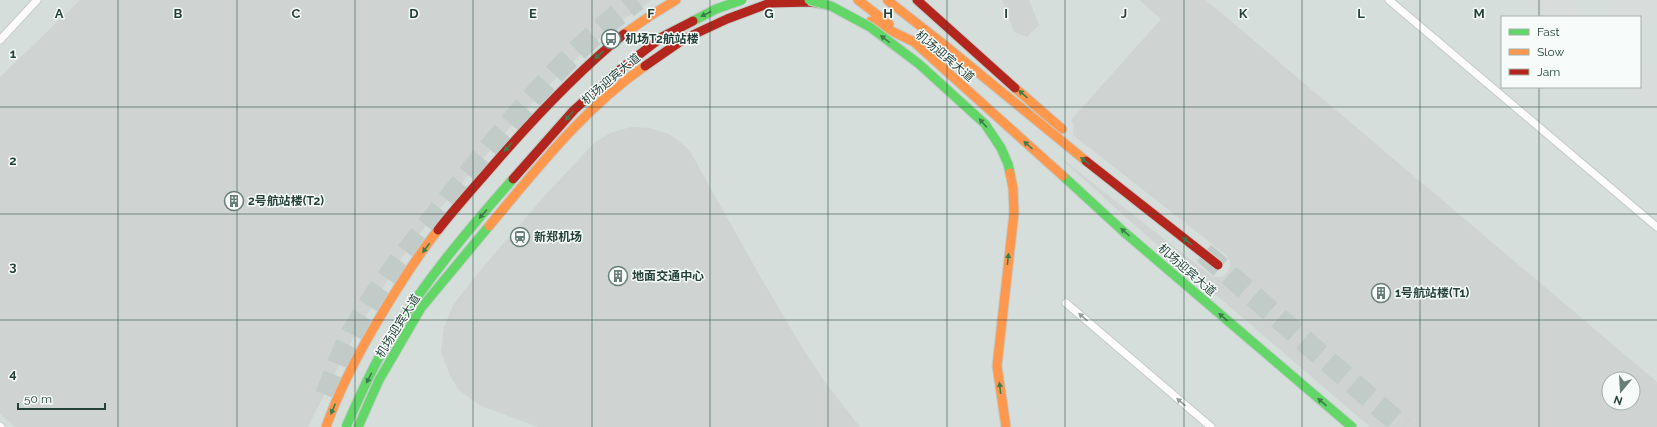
<svg xmlns="http://www.w3.org/2000/svg" width="1657" height="427" viewBox="0 0 1657 427" font-family="Raleway,'Noto Sans SC',sans-serif">
  <style>
    .built { fill: #d6dedb; fill-rule: evenodd }
    .lines { fill: none; stroke-linecap: round; stroke-linejoin: round }
    .taxiway { stroke: #d8dddc; stroke-width: 31 }
    .building { fill: #cfd4d2; fill-rule: evenodd }
    .primary-tunnel { stroke: #c1cbc8; stroke-width: 22; stroke-dasharray: 22 11; stroke-linecap: butt }
    .lane-casing { stroke: #c5cac8; stroke-width: 9 }
    .fast-casing { stroke: #c3ccc9; stroke-width: 11 }
    .slow-casing { stroke: #c3ccc9; stroke-width: 11 }
    .jam-casing { stroke: #c3ccc9; stroke-width: 11 }
    .lane { stroke: #fcfcfc; stroke-width: 7 }
    .fast { stroke: #63d668; stroke-width: 9 }
    .slow { stroke: #ff974d; stroke-width: 9 }
    .jam { stroke: #b3261e; stroke-width: 9 }
    .fast-bridge-casing { stroke: #c3ccc9; stroke-width: 11; stroke-linecap: butt }
    .slow-bridge-casing { stroke: #c3ccc9; stroke-width: 11; stroke-linecap: butt }
    .jam-bridge-casing { stroke: #c3ccc9; stroke-width: 11; stroke-linecap: butt }
    .fast-bridge { stroke: #63d668; stroke-width: 9 }
    .slow-bridge { stroke: #ff974d; stroke-width: 9 }
    .jam-bridge { stroke: #b3261e; stroke-width: 9 }
    .oneway { fill: #3d7d4c }
    .oneway2 { fill: #909f9b }
    .grid { fill: none; stroke: #24423a; stroke-width: 1; stroke-opacity: 0.55 }
    .labels { text-anchor: middle; stroke-width: 3; stroke-linejoin: round; paint-order: stroke }
    .poi-label { font-size: 12px; font-weight: bold; fill: #24423a; stroke: #f7fbf9; text-anchor: start }
    .street-label { font-size: 12px; fill: #24423a; stroke: #f7fbf9 }
    .grid-label { font-size: 13px; text-anchor: middle; font-weight: bold; fill: #24423a; stroke: #f7fbf9; stroke-width: 3; stroke-linejoin: round; paint-order: stroke }
  </style>
  <rect width="100%" height="100%" fill="#e8edeb"/>
  <path class="built" d="M0,0h1657v427h-1657zM1502,17h138v70h-138zM1609,379h24v24h-24z"/>
  <g class="lines">
    <path class="taxiway" d="M1545,0l21,17
      M1625,17l7,-4 10,-13
      M1640,79l17,14"/>
  </g>
  <path class="building" d="M80,0h572l-34,23 -25,20 -45,43 -42,46 -76,88 -31,42 -17,27 -32,55 -42,83h-293l-15,-13v-337z
    M1002,0h27l10,25 -12,12 -13,-5z
    M1139,0h67l451,382v45h-287l-238,-204 -76,-69 154,121 6,2h6l6,-5 2,-5v-6l-4,-6 -153,-120 1,-10 -3,-5 90,-101zM1609,379h24v24h-24z
    M631,127l18,1 20,6 15,11 7,8 70,125 44,74 20,30 35,45h-322l-57,-21 -22,-16 -8,-12 -10,-26 3,-25 9,-22 24,-31 70,-81 47,-50 18,-11z"/>
  <g class="lines">
    <path class="primary-tunnel" d="M1204,253l199,174
      M326,395c9,-23 17,-47 30,-69 24,-43 56,-81 87,-120 58,-73 118,-150 194,-206"/>
    <defs>
      <path id="lane" d="M1389,0l268,227
        M0,40l37,-40
        M1066,303l145,124
        M0,426l1,1"/>
      <path id="fast" d="M1063,176l61,56 228,195
        M358,427l21,-47 42,-72 68,-82"/>
      <path id="slow" d="M858,0l31,24
        M871,21l43,21 149,134
        M624,34l26,-18 26,-16
        M1015,88l47,41
        M489,226c48,-57 94,-117 156,-160
        M326,427c13,-37 31,-71 51,-105 19,-32 38,-63 61,-92"/>
      <path id="jam" d="M917,0l98,88
        M645,66l39,-27 43,-20 43,-16 41,-1 17,3
        M438,230c18,-23 38,-45 57,-67 40,-46 81,-90 129,-129"/>
    </defs>
    <use href="#lane" class="lane-casing"/>
    <use href="#fast" class="fast-casing"/>
    <use href="#slow" class="slow-casing"/>
    <use href="#jam" class="jam-casing"/>
    <use href="#lane" class="lane"/>
    <use href="#fast" class="fast"/>
    <use href="#slow" class="slow"/>
    <use href="#jam" class="jam"/>
    <defs>
      <path id="fast-bridge" d="M809,0l22,6 39,21 49,37 66,60 16,24 7,16 2,9
        M693,21l23,-12 26,-9
        M346,427c13,-29 26,-60 43,-87 35,-58 79,-110 124,-161"/>
      <path id="slow-bridge" d="M887,0l55,43 144,118
        M1006,427l-9,-61 17,-153 -1,-25 -3,-15"/>
      <path id="jam-bridge" d="M1086,161l132,104
        M513,179l61,-69 39,-35 49,-38 31,-16"/>
    </defs>
    <use href="#fast-bridge" class="fast-bridge-casing"/>
    <use href="#slow-bridge" class="slow-bridge-casing"/>
    <use href="#jam-bridge" class="jam-bridge-casing"/>
    <use href="#fast-bridge" class="fast-bridge"/>
    <use href="#slow-bridge" class="slow-bridge"/>
    <use href="#jam-bridge" class="jam-bridge"/>
  </g>
  <defs><path id="oneway-solid" d="M-6-.8H1V-3.2L6.5 0L1 3.2V.8H-6Z"/></defs>
  <g class="oneway">
    <use href="#oneway-solid" transform="translate(706 14) rotate(154)"/>
    <use href="#oneway-solid" transform="translate(885 39) rotate(-143)"/>
    <use href="#oneway-solid" transform="translate(599 55) rotate(138)"/>
    <use href="#oneway-solid" transform="translate(1023 94) rotate(-138)"/>
    <use href="#oneway-solid" transform="translate(569 116) rotate(131)"/>
    <use href="#oneway-solid" transform="translate(983 123) rotate(-131)"/>
    <use href="#oneway-solid" transform="translate(1028 145) rotate(-138)"/>
    <use href="#oneway-solid" transform="translate(508 147) rotate(131)"/>
    <use href="#oneway-solid" transform="translate(1085 161) rotate(-142)"/>
    <use href="#oneway-solid" transform="translate(483 214) rotate(131)"/>
    <use href="#oneway-solid" transform="translate(1125 232) rotate(-139)"/>
    <use href="#oneway-solid" transform="translate(1187 241) rotate(-142)"/>
    <use href="#oneway-solid" transform="translate(426 248) rotate(127)"/>
    <use href="#oneway-solid" transform="translate(1008 259) rotate(-84)"/>
    <use href="#oneway-solid" transform="translate(1223 317) rotate(-139)"/>
    <use href="#oneway-solid" transform="translate(369 378) rotate(117)"/>
    <use href="#oneway-solid" transform="translate(1000 388) rotate(-97)"/>
    <use href="#oneway-solid" transform="translate(1322 402) rotate(-139)"/>
    <use href="#oneway-solid" transform="translate(333 409) rotate(114)"/>
  </g>
  <g class="oneway2">
    <use href="#oneway-solid" transform="translate(1083 317) rotate(-139)"/>
    <use href="#oneway-solid" transform="translate(1181 402) rotate(-139)"/>
  </g>
  <path class="grid" d="M118,0v427M237,0v427M355,0v427M473,0v427M592,0v427M710,0v427M828,0v427M947,0v427M1065,0v427M1184,0v427M1302,0v427M1420,0v427M1539,0v17M1539,87v340M0,107h1657M0,214h1657M0,320h1657"/>
  <defs>
    <symbol id="bus-ring" viewBox="-11 -11 22 22"><circle r="9.5" fill="#f7fbf9" stroke="#697e78" stroke-width="1.5"/><path d="M-5-6H5V4H4V6H2V4H-2V6H-4V4H-5ZM-3.5-4V0h7V-4ZM-3.5 1.2v1.5H-2V1.2ZM2 1.2v1.5H3.5V1.2Z" fill="#697e78"/></symbol>
    <symbol id="building-ring" viewBox="-11 -11 22 22"><circle r="9.5" fill="#f7fbf9" stroke="#697e78" stroke-width="1.5"/><path d="M-4-6H4V6H1V3H-1V6H-4ZM-2.5-4.3h1.7v1.8h-1.7ZM.8-4.3h1.7v1.8H.8ZM-2.5-1h1.7V.8h-1.7ZM.8-1h1.7V.8H.8Z" fill="#697e78"/></symbol>
    <symbol id="station-ring" viewBox="-11 -11 22 22"><circle r="9.5" fill="#f7fbf9" stroke="#697e78" stroke-width="1.5"/><path d="M-3-6H3Q5-6 5-4V2Q5 4 3 4L4.5 6H3L1.5 4h-3L-3 6H-4.5L-3 4Q-5 4-5 2V-4Q-5-6-3-6ZM-3.5-4v3h7v-3ZM-3.5 1v1.5H-2V1ZM2 1v1.5H3.5V1Z" fill="#697e78"/></symbol>
  </defs>
  <g fill-rule="evenodd">
    <use href="#bus-ring" x="600" y="28" width="22" height="22"/>
    <use href="#building-ring" x="223" y="190" width="22" height="22"/>
    <use href="#station-ring" x="509" y="226" width="22" height="22"/>
    <use href="#building-ring" x="607" y="265" width="22" height="22"/>
    <use href="#building-ring" x="1370" y="282" width="22" height="22"/>
  </g>
  <g class="labels">
    <g class="poi-label">
      <text x="625" y="43">机场T2航站楼</text>
      <text x="248" y="205">2号航站楼(T2)</text>
      <text x="534" y="241">新郑机场</text>
      <text x="632" y="280">地面交通中心</text>
      <text x="1395" y="297">1号航站楼(T1)</text>
    </g>
    <g class="street-label">
      <text transform="translate(945 56) rotate(40)" y="4">机场迎宾大道</text>
      <text transform="translate(611 79) rotate(-40)" y="4">机场迎宾大道</text>
      <text transform="translate(1187 270) rotate(41)" y="4">机场迎宾大道</text>
      <text transform="translate(398 326) rotate(-58)" y="4">机场迎宾大道</text>
    </g>
  </g>
  <g class="grid-label">
    <text x="59" y="18">A</text>
    <text x="178" y="18">B</text>
    <text x="296" y="18">C</text>
    <text x="414" y="18">D</text>
    <text x="533" y="18">E</text>
    <text x="651" y="18">F</text>
    <text x="769" y="18">G</text>
    <text x="888" y="18">H</text>
    <text x="1006" y="18">I</text>
    <text x="1124" y="18">J</text>
    <text x="1243" y="18">K</text>
    <text x="1361" y="18">L</text>
    <text x="1479" y="18">M</text>
    <text x="13" y="58">1</text>
    <text x="13" y="165">2</text>
    <text x="13" y="271">3</text>
    <text x="13" y="378">4</text>
  </g>
  <rect x="1501" y="16" width="140" height="72" fill="#f7fbf9" stroke="#a3b1ad"/>
  <rect x="1509" y="29" width="20" height="6" fill="#63d668" stroke="#a3b1ad"/>
  <text x="1537" y="36" font-size="12" fill="#24423a">Fast</text>
  <rect x="1509" y="49" width="20" height="6" fill="#ff974d" stroke="#a3b1ad"/>
  <text x="1537" y="56" font-size="12" fill="#24423a">Slow</text>
  <rect x="1509" y="69" width="20" height="6" fill="#b3261e" stroke="#a3b1ad"/>
  <text x="1537" y="76" font-size="12" fill="#24423a">Jam</text>
  <g transform="translate(1621 391) rotate(198)"><circle r="19" fill="#f7fbf9" stroke="#a3b1ad"/>
  <path d="M0-3L7 15L0 10L-7 15Z" fill="#697e78"/>
  <text y="-6" font-size="11" font-weight="bold" text-anchor="middle" fill="#24423a">N</text>
  </g>
  <path d="M18 403v6h87v-6" fill="none" stroke="#24423a" stroke-width="2"/>
  <text x="24" y="403" font-size="12" fill="#24423a" stroke="#f7fbf9" stroke-width="3" paint-order="stroke">50 m</text>
</svg>
